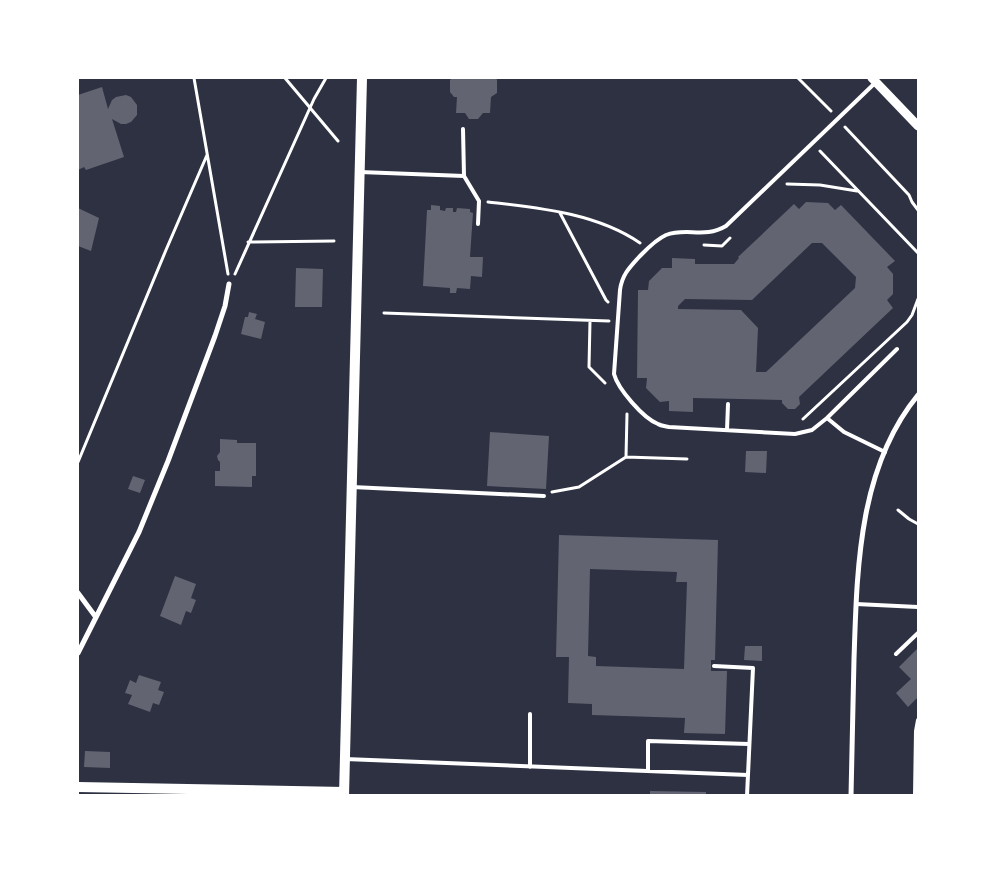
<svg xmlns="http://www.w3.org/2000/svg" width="996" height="873" viewBox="0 0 996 873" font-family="'Nunito Sans',sans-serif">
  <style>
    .building { fill: #626471; fill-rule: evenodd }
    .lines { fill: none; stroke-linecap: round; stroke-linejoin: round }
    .path { stroke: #fff; stroke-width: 3 }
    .service { stroke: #fff; stroke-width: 4 }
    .minor { stroke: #fff; stroke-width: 5 }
    .tertiary { stroke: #fff; stroke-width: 9 }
    .secondary { stroke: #fff; stroke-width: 10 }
  </style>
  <rect width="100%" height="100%" fill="#2d3142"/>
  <path class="building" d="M452,78h44l1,2v13l-6,4 -1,16h-7l-5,6h-9l-4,-6h-9l1,-16h-3l-4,-5v-12z
    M102,87l6,22 4,-9 4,-3 10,-2 5,2 6,8v10l-6,7 -5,2h-5l-9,-5 12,38 -38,13 -2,-3 -6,3v-75z
    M806,202l22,1 7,7 6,-5 54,56 -8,6 6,7v20l-6,6 6,8 -94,89 1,7 -5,5h-7l-6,-6v-3l-89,-2v14l-24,-1v-10l-9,1 -14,-14 1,-10h-10l1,-88h10l1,-9 13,-13h10v-10l23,1v5h39l5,-6 -1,-1 56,-53 5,5zM812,243h10l34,34 -1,11 -89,84h-10l2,-44 -17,-18 -63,-1v-3l7,-7 67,1z
    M431,205l9,1v4l5,1 1,-3h7v4h3l1,-4 13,1v3l3,1 -3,44h13l-1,20 -11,-1 -1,13 -13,-1 -1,5h-6v-5l-27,-2 4,-76h4z
    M78,208l21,10 -8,33 -13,-5z
    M296,268l27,1 -1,38h-27z
    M249,312l8,2 -2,5 10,3 -4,17 -20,-5 4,-17h3z
    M490,432l59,4 -3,53 -59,-3z
    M220,439l17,1v3h19v33h-4v11l-37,-1v-15h5v-9l-2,-2 -1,-4 3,-4z
    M746,451h21l-1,22 -21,-1z
    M133,476l12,4 -5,13 -12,-4z
    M559,535l159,5 -3,120h-4v11h16l-2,63 -41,-1 1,-15 -93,-3v-11l-24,-1 1,-46h-13zM590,569l87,3 -1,10h11l-3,87 -88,-3v-9l-8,-1z
    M175,576l21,8 -5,14 5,2 -5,13 -5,-2 -5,14 -21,-9z
    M745,646h17v15l-18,-1z
    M918,648v49l-10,10 -12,-14 15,-14 -12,-12z
    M139,675l22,7 -3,8 6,2 -5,13 -6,-2 -3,9 -22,-8 4,-9 -7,-2 5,-13 6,3z
    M85,751l25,1v16l-26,-1z
    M650,791l56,1v4h-56z"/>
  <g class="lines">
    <path class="path" d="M194,78l34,196
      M285,78l53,63
      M798,78l33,33
      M845,127l64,68 3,7 6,8
      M820,151l98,102
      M787,184l33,1 37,6
      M488,202c51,6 108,11 152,41
      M560,213l46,87 2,2
      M248,242l86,-1
      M704,245l18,1 8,-8
      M235,274l79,-175 12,-21
      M384,313l225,8
      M590,321l-1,46 16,16
      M803,419l104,-97 5,-7 6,-16
      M626,457l61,2
      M78,462l88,-212 41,-95
      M552,492l27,-5 47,-30 1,-43
      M898,510l11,9 9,5"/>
    <path class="service" d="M875,83l-149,143c-22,13 -39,1 -60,9 -11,5 -19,14 -27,22 -10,11 -17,18 -19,33l-6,84c4,15 29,44 44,50 3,2 7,2 11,3l126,7 17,-4 15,-12 70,-69
      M463,129l1,47
      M360,172l104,4 15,25 -1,23
      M827,418l17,14 41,20
      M727,430l1,-26
      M352,487l192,9
      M856,604l62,3
      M896,654l22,-21
      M714,666l39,2 -6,128
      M345,759l403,16
      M530,767v-53
      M648,771v-30l101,3
      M915,796l1,-65 2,-11"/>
    <path class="minor" d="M78,593l17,23
      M78,653l61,-121 29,-71 47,-125 10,-30 4,-22
      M851,796c1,-46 2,-91 3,-137 3,-89 4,-191 64,-264"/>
    <path class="tertiary" d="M872,78l46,48"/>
    <path class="secondary" d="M78,787l266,5
      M344,796l18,-718"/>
  </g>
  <rect width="996" height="873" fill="none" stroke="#ffffff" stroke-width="158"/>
</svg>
